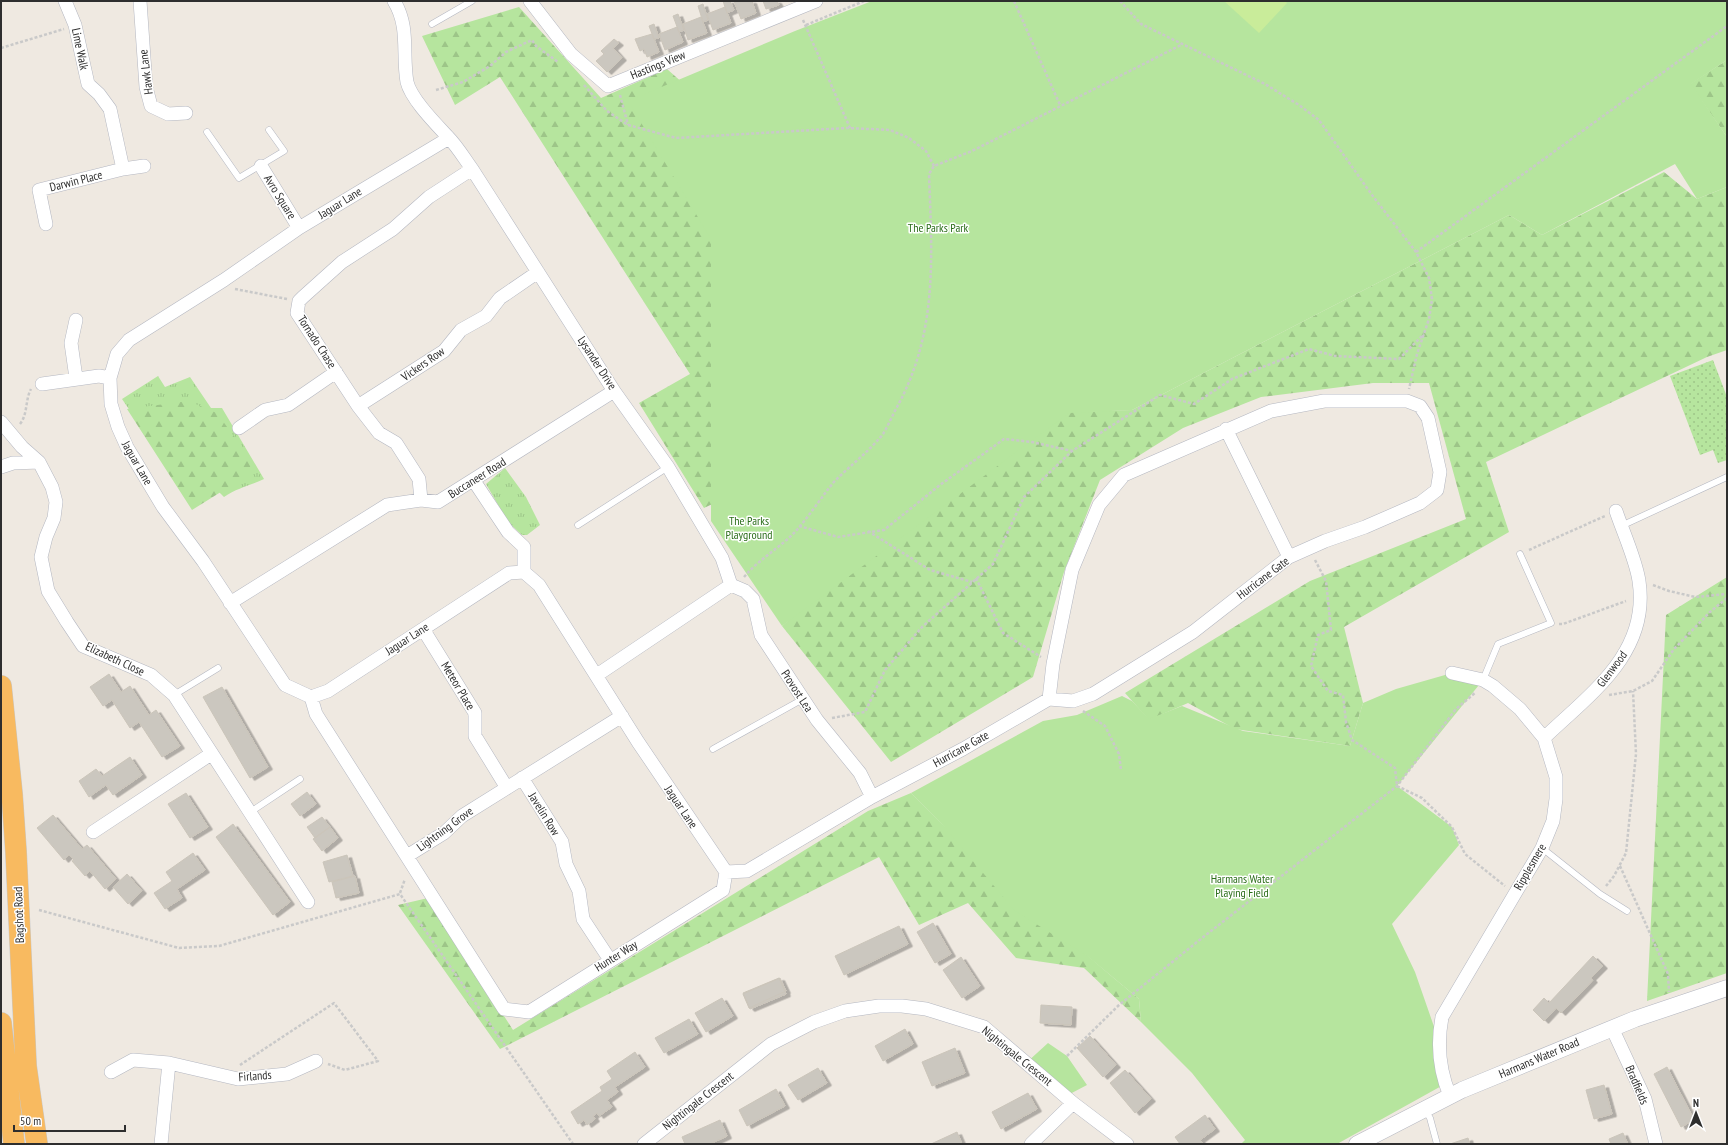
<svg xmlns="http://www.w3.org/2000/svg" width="1728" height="1145" viewBox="0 0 1728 1145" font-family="'PT Sans Narrow',sans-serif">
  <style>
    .grass { fill: url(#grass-tufts) }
    .forest { fill: url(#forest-firs) }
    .park { fill: #b6e59e }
    .garden { fill: url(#garden-dots) }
    .pitch { fill: #c9ec9a }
    .building { fill: #cbc7bf; stroke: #cbc5ba; filter: url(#shadow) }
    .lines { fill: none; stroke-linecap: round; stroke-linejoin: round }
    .service-casing { stroke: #b4b7c1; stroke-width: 7 }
    .minor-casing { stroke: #b4b7c1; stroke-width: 14 }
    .tertiary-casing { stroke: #b4b7c1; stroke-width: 17 }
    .trunk-casing { stroke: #c9c9c9; stroke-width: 22 }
    .path { stroke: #c9c9c9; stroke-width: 2.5; stroke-dasharray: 3 2; stroke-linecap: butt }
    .service { stroke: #fff; stroke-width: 6 }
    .minor { stroke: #fff; stroke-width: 13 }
    .tertiary { stroke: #fff; stroke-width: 16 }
    .trunk { stroke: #f8ba60; stroke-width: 21 }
    .labels { text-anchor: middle; stroke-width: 3; stroke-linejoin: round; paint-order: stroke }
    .street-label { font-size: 12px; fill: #2e2e2e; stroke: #fff }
    .park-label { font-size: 12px; fill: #2c6e1b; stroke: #fff }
  </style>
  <defs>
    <pattern id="grass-tufts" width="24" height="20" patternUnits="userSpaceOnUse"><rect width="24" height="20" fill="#b6e59e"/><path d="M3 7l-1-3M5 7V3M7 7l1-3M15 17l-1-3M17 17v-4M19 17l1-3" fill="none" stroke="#9dc588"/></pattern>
    <pattern id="forest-firs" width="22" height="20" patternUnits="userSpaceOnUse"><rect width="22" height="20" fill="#b6e59e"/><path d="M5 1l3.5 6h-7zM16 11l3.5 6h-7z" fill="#9dc588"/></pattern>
    <pattern id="garden-dots" width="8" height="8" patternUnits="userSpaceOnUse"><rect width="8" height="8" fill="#b6e59e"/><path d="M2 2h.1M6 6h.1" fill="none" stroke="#9dc588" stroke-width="1.8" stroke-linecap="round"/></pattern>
    <filter id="shadow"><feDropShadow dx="4.5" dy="2.5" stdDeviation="0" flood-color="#0004"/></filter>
  </defs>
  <rect width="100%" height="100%" fill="#efe9e1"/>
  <path class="grass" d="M158,376l7,11 25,-10 21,31h11l42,71c-14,7 -27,9 -40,18l-7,-7 -24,14 -71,-105z
    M505,468l21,29 14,28 -13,10h-5l-14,-13 -22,-38z"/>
  <path class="forest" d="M519,7l82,91 66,-29 26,23 30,143 42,244 -61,29 -65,-105 51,-29 -190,-297 -45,28 -33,-69z
    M1727,60v77l-37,-53z
    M1664,172l33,27 30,-12v163l-20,7 -221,105 23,70 -165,95 19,76 -13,43 -115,-17 -47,-26 -39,17 -24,-27 185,-112 156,-62 -37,-136h-56l-112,14 -78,31 -83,52 -36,92 -31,105 -142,85 -109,-136 251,-213 99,-3 377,-195 33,20z
    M188,401l29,12 36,50 -13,17 -48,30 -65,-101z
    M1727,577v396l-80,28 19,-386z
    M911,793c72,73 149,140 228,206l2,23 -57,-54 -68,-10 -48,-55 -49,22 -40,-68 -379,192 -102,-144 30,-7 85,132 355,-219z"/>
  <path class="park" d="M872,1h855v59l-36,24 36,53v50l-30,12 -22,-35 -133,71 -33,-20 -377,195 -63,3 -287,213 -71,-105v-282l-83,-138 167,-70z
    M1452,673l31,7 -86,106 55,41 7,18 -67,79 23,48 24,69 6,43 -108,60h-96l4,-4 -53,-67 -51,-51 -2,-23 -53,-44 -71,-44 -73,-87 -31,-31 132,-72 34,-6 45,-19 10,5 17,18 33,-13 61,25 107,15 13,-43 33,-14z
    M1048,1043l19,13 20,29 -21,11 -40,-33z"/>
  <path class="garden" d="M1713,360l14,37v63l-9,3 -5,-13 -13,5 -30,-79z"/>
  <path class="pitch" d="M1224,1h61l2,2 -28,30z"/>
  <path class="building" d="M723,1h7l4,9 -7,3z
    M734,1h18l4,12 -15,6z
    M763,1h14l2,4 -13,4z
    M703,4l5,16 -5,2 -5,-16z
    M725,7l6,16 -18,7 -6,-16z
    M678,14l6,16 -5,2 -6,-16z
    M701,17l6,16 -19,7 -5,-16z
    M654,24l5,14 -5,1 -5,-13z
    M677,27l6,15 -18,8 -6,-16z
    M652,34l7,18 -12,5 -3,-8 -4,2 -5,-12z
    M614,39l5,4 -6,5 9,10 -15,14 -11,-11 8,-7 -3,-3z
    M109,674l12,18 9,-6 19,29 7,-5 24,36 -18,11 -23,-35 -9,6 -18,-28 -9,6 -13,-19z
    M222,687l46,80 -18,11 -47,-81z
    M130,757l12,18 -29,20 -7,-10 -17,12 -10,-16 17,-12 6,7z
    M307,792l9,12 -16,12 -9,-12z
    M186,793l22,34 -18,11 -22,-34z
    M53,815l29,34 5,-4 29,34 -11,10 -15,-18 -5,5 -13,-15 2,-1 -5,-5 -5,5 -27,-32z
    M322,817l8,10 -15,11 -8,-11z
    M233,824l57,78 -17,13 -57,-78z
    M330,827l8,11 -16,13 -9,-12z
    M193,853l12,17 -28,19 5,9 -17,11 -11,-16 18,-12 -6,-9z
    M347,855l6,21 -24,6 -6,-20z
    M127,874l15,17 -14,13 -15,-17z
    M355,876l4,17 -23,5 -4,-16z
    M933,923l18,31 -16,9 -18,-31z
    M899,926l9,18 -64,31 -9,-19z
    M1593,956l10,10 -12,12 2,2 -32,33 -5,-5 -12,13 -11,-11 11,-12 5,5z
    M961,957l19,29 -18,12 -19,-28z
    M779,978l7,16 -36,15 -7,-16z
    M780,978l6,13 -37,17 -6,-14z
    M722,998l11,18 -27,16 -11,-19z
    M1041,1005l31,2 -1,18 -31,-2z
    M689,1019l9,15 -34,19 -9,-15z
    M905,1029l8,15 -30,17 -8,-15z
    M1090,1036l26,29 -13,12 -26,-29z
    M955,1048l10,25 -33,13 -10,-24z
    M635,1052l10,15 -30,20 3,5 -11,8 5,7 -13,9 -2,-3 -4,3 2,3 -8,6 -3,-5 -6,4 -7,-12 31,-21 -2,-4 12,-8 -5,-8z
    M1667,1067l27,53 -13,7 -27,-53z
    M818,1068l9,15 -29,17 -10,-15z
    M1125,1070l26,29 -16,14 -25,-30z
    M1604,1085l8,29 -18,5 -8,-29z
    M776,1089l9,17 -38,20 -8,-16z
    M1028,1093l9,16 -36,20 -9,-17z
    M1205,1115l10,14 -15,11 3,4h-23l-5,-7z
    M720,1120l7,16 -17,8h-25l-3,-7z
    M957,1132l5,12h-31z
    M1623,1133l5,11h-17l-2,-5z
    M1468,1138l2,6h-20z"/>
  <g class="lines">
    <defs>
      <path id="service" d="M432,24l40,-23
        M207,132l32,46 45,-27 -15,-21
        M578,525l90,-58
        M1621,526l106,-49
        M1483,680l15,-36 53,-21 -31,-69
        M174,695l44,-27
        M713,749l90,-50
        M249,813l51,-34
        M1542,848l58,46 27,17
        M1425,1110l5,8 7,26"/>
      <path id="minor" d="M140,1l6,86 5,19 17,8 18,-1
        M394,1c16,26 8,53 13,81 4,17 29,42 41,55 9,9 16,21 24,32l142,222 54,76 54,91 9,27 -134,90
        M530,1l41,53 37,32 208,-85
        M449,138l-150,90 -75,52 -95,60 -12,14 -7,24 1,26 7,23 9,20 36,60 40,54 82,124 26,12 17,-6 181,-118 15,-1 15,13 99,157 88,130
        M261,166l38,62
        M123,169l21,-3
        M46,224l-7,-34 84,-21 -13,-60 -11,-15 -11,-10 -13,-59 -10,-24
        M76,378l-5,-35 5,-23
        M42,384l57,-8 11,2
        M358,406l86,-55 17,-21 25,-14 14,-18 38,-26
        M1,422l21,25 17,15 13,25 4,15 -2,16 -8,19 -5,20 7,34 19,31 16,24 68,29 23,20 134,207
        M239,428l26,-18 23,-5 48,-33
        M1226,429l63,128
        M1,467l12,-4 26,-1
        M474,481l34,51 16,15v25
        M421,500l-2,-21 -23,-36 -17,-10 -21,-27 -61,-93 2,-12 4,-4 39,-35 51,-33 36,-32 43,-28
        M731,585l14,6 8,8 8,36 56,85 43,53 12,24
        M230,603l157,-98 34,-5 17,2 176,-111
        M423,629l52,84v23l32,52
        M311,697l5,17 188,295 25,3 194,-122 3,-18
        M1544,738c46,-44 106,-85 95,-157 -3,-21 -16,-49 -23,-70
        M522,778l40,64 4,22 13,27 4,28 27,41
        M93,832l118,-78
        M407,856l37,-23 18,-17 160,-100
        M726,872l21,-1 125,-74 91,-48 86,-50 24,2 20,-7 100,-62 96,-75 36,-16 40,-14 55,-24 17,-13 3,-18 -12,-54 -8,-12 -13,-5h-83l-53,10 -147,64 -25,30 -27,65 -19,94 -4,35
        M1612,1028l33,71 11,45
        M111,1072l22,-12 36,3
        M1450,1096c-11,-26 -13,-52 -8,-79l100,-169 11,-27 3,-22v-22l-12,-39 -24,-29 -27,-23 -10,-6 -31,-7
        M161,1144l8,-81 69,16 49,-5 29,-13
        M644,1144l127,-100 43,-22 31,-11 34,-5h23l24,3 58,18 89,76 54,41
        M1031,1144l42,-41"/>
      <path id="tertiary" d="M1357,1144l105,-54 173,-71 92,-31"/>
      <path id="trunk" d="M1,686l11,108 4,58 10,214 11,78
        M1,1023l13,121"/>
    </defs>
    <use href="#service" class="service-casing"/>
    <use href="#minor" class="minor-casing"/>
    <use href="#tertiary" class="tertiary-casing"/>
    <use href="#trunk" class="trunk-casing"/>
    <path class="path" d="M1014,1l46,104
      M1120,1l21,23 124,60 34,21 20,15 53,75 44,57 13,26 3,21 -3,20 -12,35 -8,35
      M803,20l47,108
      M806,25l58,-24
      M1,48l63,-19
      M584,85l23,26 21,14 48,13 171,-10 43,2 19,8 17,13 8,15
      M436,90l27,-8 27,-16 16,-14 26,-12 4,6 22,16
      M620,95l8,30
      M1416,252l311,-226
      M235,289l52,10
      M20,424c8,-10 5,-24 11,-35
      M799,526l39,11 46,-7 56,-45 64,-46 28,3 40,9 88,-56 34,9 38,-25 77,-30 26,7 64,3 25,-25
      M868,531l62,39 42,12
      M1529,550l76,-34
      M1315,560l11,21 5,49 -13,5 -7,31 17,25 15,4 3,27 6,18 43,28 2,18 25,12 30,29 13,27 40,32
      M744,577c14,-17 34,-28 50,-44 14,-15 26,-34 39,-50 15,-16 36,-31 50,-49 5,-8 9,-18 14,-27 41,-75 35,-150 32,-233l5,-8 38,-15 209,-106
      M976,578l27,55 38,24
      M1653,585l16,6 26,6 32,-3
      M1559,624h4l63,-23
      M1609,695l24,-4 19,-10 22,-32 36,-37 17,-14
      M1083,711l22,15 14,28 2,16
      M832,718l33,-6 20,-42 37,-43 71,-63 31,-67 48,-46
      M1620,866l48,108 1,18
      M1606,886l8,-10 12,-23 10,-99 -3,-63
      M400,893l5,-14
      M39,910l140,38 40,-2 181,-52 173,250
      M1067,1056l52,-51 83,-67 195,-152 59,-77 20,-17
      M240,1065l94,-62 44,58 -33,9 -17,-6"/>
    <use href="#service" class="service"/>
    <use href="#minor" class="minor"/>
    <use href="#tertiary" class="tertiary"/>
    <use href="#trunk" class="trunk"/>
  </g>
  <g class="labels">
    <g class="street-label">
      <text transform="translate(80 49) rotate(78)" y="4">Lime Walk</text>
      <text transform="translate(658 65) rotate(-22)" y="4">Hastings View</text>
      <text transform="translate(146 72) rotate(-97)" y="4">Hawk Lane</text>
      <text transform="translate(76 181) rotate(-14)" y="4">Darwin Place</text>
      <text transform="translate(280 197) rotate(58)" y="4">Avro Square</text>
      <text transform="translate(340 203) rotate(-32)" y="4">Jaguar Lane</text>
      <text transform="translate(317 342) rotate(57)" y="4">Tornado Chase</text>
      <text transform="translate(597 363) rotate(57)" y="4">Lysander Drive</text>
      <text transform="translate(423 364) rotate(-35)" y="4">Vickers Row</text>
      <text transform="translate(137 463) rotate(60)" y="4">Jaguar Lane</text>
      <text transform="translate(477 478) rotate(-32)" y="4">Buccaneer Road</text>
      <text transform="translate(1263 578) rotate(-37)" y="4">Hurricane Gate</text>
      <text transform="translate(407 639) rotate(-33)" y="4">Jaguar Lane</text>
      <text transform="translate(115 659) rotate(25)" y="4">Elizabeth Close</text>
      <text transform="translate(1612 669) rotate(-53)" y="4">Glenwood</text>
      <text transform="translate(458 686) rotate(59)" y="4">Meteor Place</text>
      <text transform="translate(797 691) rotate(57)" y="4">Provost Lea</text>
      <text transform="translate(961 749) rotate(-29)" y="4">Hurricane Gate</text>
      <text transform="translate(681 807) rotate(56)" y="4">Jaguar Lane</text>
      <text transform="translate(544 814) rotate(58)" y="4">Javelin Row</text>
      <text transform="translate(445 829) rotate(-36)" y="4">Lightning Grove</text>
      <text transform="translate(1530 867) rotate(-60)" y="4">Ripplesmere</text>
      <text transform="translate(19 915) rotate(-92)" y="4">Bagshot Road</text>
      <text transform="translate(616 956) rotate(-32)" y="4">Hunter Way</text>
      <text transform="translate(1017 1056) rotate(39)" y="4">Nightingale Crescent</text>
      <text transform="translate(1539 1058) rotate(-23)" y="4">Harmans Water Road</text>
      <text transform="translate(255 1076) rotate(-4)" y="4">Firlands</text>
      <text transform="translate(1637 1085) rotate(67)" y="4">Bradfields</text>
      <text transform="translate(698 1101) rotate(-38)" y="4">Nightingale Crescent</text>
    </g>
    <g class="park-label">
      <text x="938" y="232">The Parks Park</text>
      <text x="749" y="525">The Parks<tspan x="749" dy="14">Playground</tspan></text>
      <text x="1242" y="883">Harmans Water<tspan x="1242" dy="14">Playing Field</tspan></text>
    </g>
  </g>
  <rect width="1728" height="1145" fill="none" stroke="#2e2e2e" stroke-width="4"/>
  <g transform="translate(1696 1113)" stroke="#ffffff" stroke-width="3" paint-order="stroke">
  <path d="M0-3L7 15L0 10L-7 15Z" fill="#2e2e2e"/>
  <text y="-6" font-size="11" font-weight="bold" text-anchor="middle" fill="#2e2e2e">N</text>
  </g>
  <path d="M14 1125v6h111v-6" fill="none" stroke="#2e2e2e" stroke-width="2"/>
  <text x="20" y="1125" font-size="12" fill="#2e2e2e" stroke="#ffffff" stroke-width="3" paint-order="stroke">50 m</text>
</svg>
